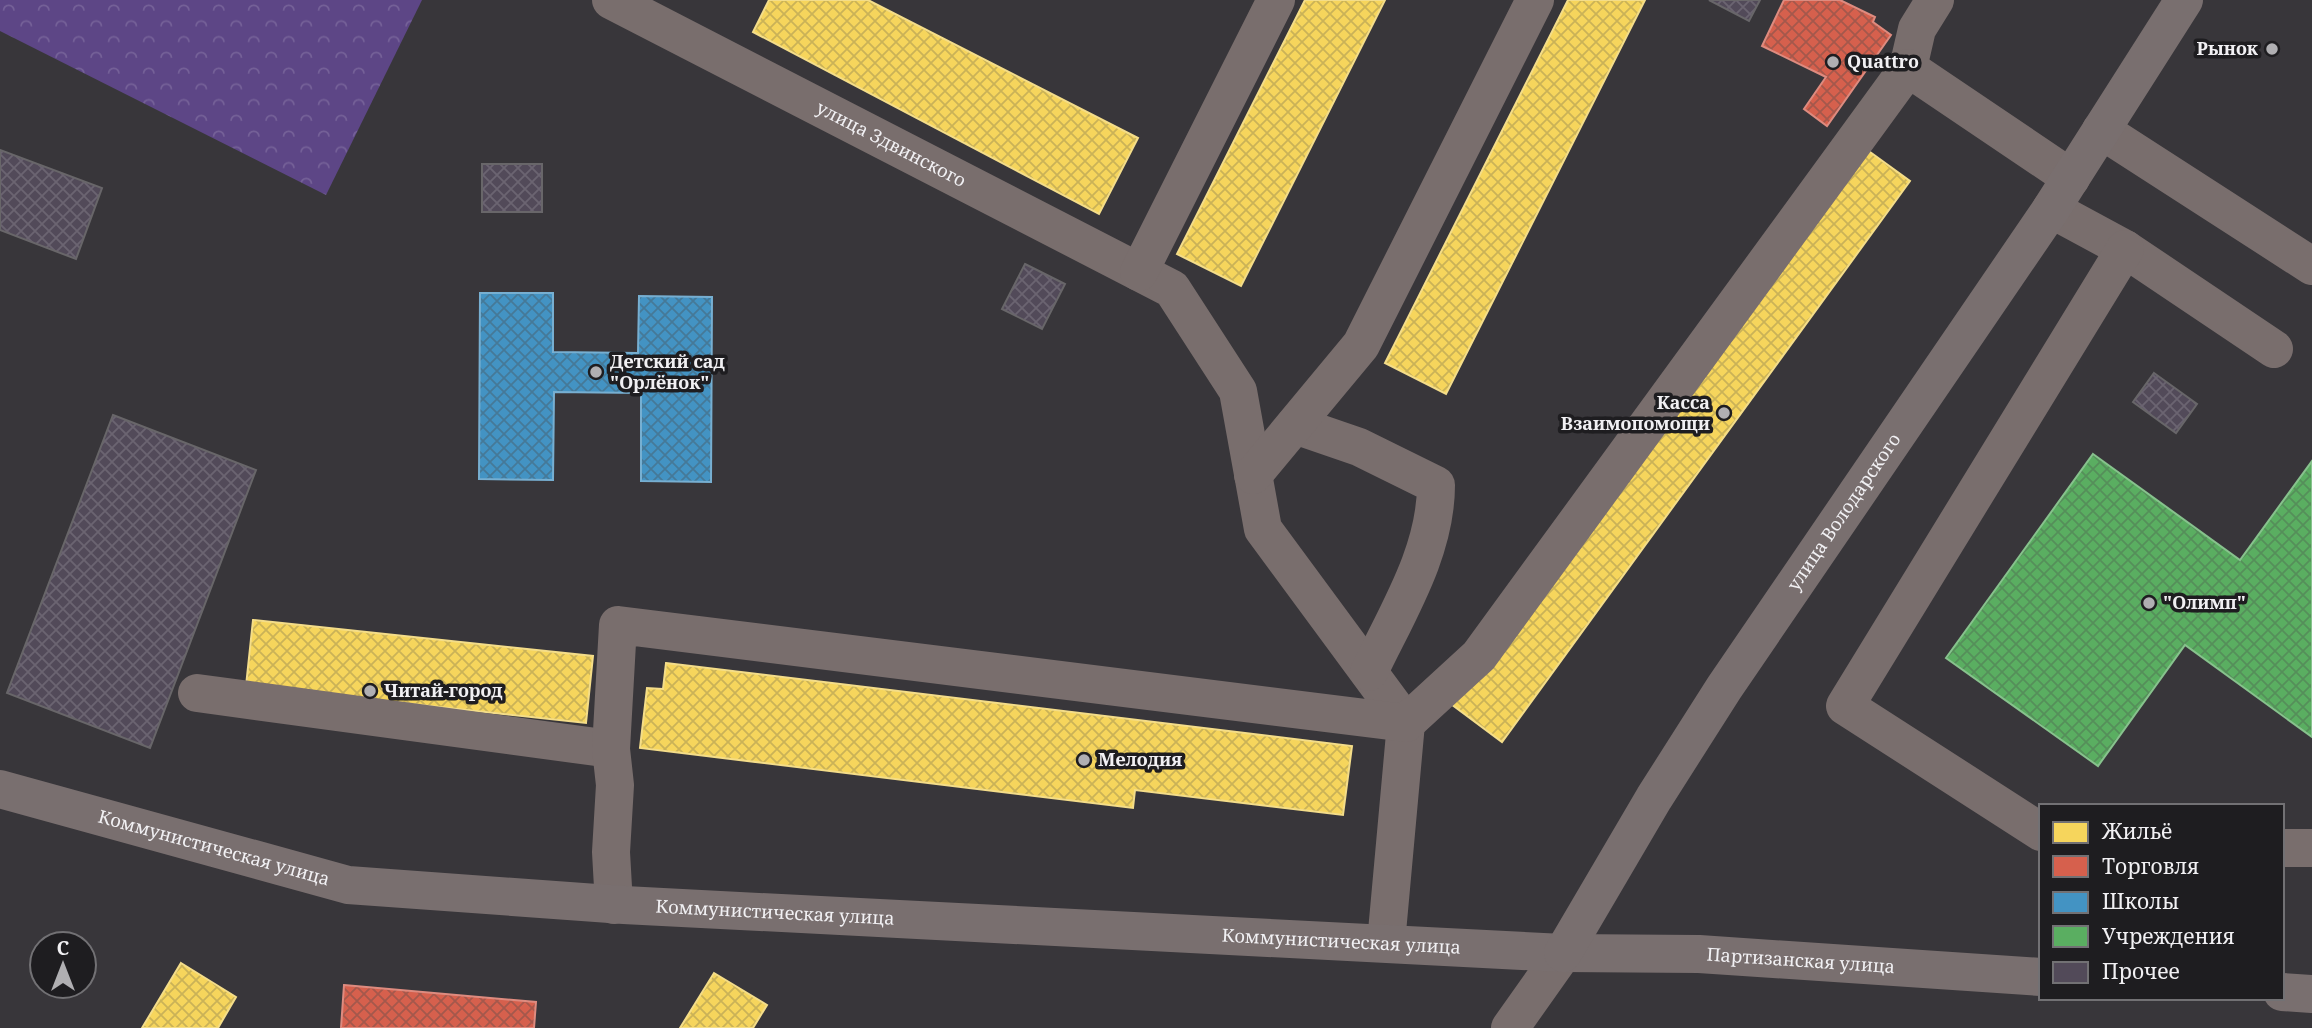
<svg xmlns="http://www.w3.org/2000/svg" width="2312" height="1028" viewBox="0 0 2312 1028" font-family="'Noto Serif',serif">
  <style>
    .forest { fill: url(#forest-crowns) }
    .homes { fill: url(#homes-cross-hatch); stroke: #f4dd89; stroke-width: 2 }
    .shops { fill: url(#shops-cross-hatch); stroke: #de8b7f; stroke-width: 2 }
    .schools { fill: url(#schools-cross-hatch); stroke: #77afd1; stroke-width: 2 }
    .public { fill: url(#public-cross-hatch); stroke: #87c28d; stroke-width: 2 }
    .building { fill: url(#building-cross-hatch); stroke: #686669; stroke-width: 2 }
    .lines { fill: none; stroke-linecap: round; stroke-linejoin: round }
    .minor { stroke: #796e6d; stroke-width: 38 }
    .major { stroke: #796f6f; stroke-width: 38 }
    .poi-dot { fill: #b0afb2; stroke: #1e1d20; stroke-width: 2.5 }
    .labels { text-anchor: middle; stroke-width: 7; stroke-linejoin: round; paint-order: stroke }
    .poi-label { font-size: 18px; font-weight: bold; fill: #f1f0f3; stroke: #1e1d20; text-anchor: start }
    .street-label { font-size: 18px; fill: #f1f0f3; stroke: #1e1d20 }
  </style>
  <defs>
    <pattern id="forest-crowns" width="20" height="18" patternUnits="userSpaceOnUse" patternTransform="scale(1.75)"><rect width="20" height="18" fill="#5d4686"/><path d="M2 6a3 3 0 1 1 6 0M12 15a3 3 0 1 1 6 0" fill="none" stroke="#756198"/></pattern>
    <pattern id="homes-cross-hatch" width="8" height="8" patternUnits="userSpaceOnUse" patternTransform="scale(1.75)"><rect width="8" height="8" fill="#f6d55c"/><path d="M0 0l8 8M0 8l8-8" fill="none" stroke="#cab257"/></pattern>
    <pattern id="shops-cross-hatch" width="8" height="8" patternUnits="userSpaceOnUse" patternTransform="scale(1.75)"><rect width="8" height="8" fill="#d6604d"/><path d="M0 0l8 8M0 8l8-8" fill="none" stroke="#a4584c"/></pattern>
    <pattern id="schools-cross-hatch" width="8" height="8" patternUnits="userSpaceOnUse" patternTransform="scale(1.75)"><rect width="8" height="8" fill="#4393c3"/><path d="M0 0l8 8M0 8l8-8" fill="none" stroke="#457998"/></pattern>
    <pattern id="public-cross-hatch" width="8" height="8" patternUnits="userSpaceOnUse" patternTransform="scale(1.75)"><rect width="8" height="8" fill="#5aae61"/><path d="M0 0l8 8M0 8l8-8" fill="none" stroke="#558f5a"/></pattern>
    <pattern id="building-cross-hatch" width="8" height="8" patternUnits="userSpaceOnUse" patternTransform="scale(1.75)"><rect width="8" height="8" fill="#524a59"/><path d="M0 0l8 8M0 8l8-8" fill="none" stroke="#6b6471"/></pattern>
  </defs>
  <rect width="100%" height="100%" fill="#38363a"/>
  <path class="forest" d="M0,0h422l-96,195 -326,-164z"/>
  <path class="homes" d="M769,0h99l270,138 -39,76 -346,-182z
    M1305,0h80l-144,286 -64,-32z
    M1568,0h77l-199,394 -61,-31z
    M1859,144l51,37 -408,561 -51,-38z
    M253,620l340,36 -7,67 -340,-37z
    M666,663l686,83 -9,69 -208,-25 -2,18 -493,-60 7,-60 16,1z
    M181,963l55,34 -18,31h-76z
    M714,973l53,32 -14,23h-73z"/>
  <path class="shops" d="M1784,0h56l35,17 -2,5 18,13 -64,91 -23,-17 22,-32 -64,-31z
    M344,985l192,17 -2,26h-193z"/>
  <path class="schools" d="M480,293h73v59l85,1 1,-57 73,1 -1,185 -70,-1v-88l-87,-1 -1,88 -74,-1z"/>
  <path class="public" d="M2093,454l147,106 72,-99v276l-127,-92 -87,121 -152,-108z"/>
  <path class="building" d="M1709,0h51l-11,21z
    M0,150l102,38 -26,71 -76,-29z
    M482,164h60v48h-60z
    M1025,264l40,20 -23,45 -40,-20z
    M2154,373l43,31 -21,29 -43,-31z
    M113,415l143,55 -106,278 -143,-55z"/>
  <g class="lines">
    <g class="minor">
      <path id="s1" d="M611,0l561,289 66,102 25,138 143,194 -20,220"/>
      <path d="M1908,68l9,-39 18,-29"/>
      <path d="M2101,130l211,136"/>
      <path d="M2051,209l74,40 149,100"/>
      <path d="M1139,272l137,-272"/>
      <path d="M1295,425l64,22 77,38c0,67 -39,128 -67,187"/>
      <path d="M1253,475l108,-130 174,-345"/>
      <path d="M197,693l414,56"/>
      <path d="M2041,832l-196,-126 280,-457"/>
      <path d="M2282,848h30"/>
      <path d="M614,905l-3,-53 4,-67 -4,-36 7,-124 788,98 73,-67 429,-588 163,110"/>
      <path d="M1510,1028l53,-75"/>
    </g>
    <g class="major">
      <path id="s2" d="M0,789l348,96 276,20 939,48 136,1 342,23"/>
      <path id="s3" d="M1563,953l91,-155 70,-110 327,-479 133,-209"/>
      <path d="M2282,992l30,2"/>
    </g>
  </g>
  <g class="poi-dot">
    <circle cx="2272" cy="49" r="7"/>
    <circle cx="1833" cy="62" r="7"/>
    <circle cx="596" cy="372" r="7"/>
    <circle cx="1724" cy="413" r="7"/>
    <circle cx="2149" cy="603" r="7"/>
    <circle cx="370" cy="691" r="7"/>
    <circle cx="1084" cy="760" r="7"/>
  </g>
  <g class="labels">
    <g class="poi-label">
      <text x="2258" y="55" text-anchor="end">Рынок</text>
      <text x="1847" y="68">Quattro</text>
      <text x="610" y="368">Детский сад<tspan x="610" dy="21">"Орлёнок"</tspan></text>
      <text x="1710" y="409" text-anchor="end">Касса<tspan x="1710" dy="21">Взаимопомощи</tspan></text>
      <text x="2163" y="609">"Олимп"</text>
      <text x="384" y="697">Читай-город</text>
      <text x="1098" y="766">Мелодия</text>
    </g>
    <g class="street-label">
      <text dy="6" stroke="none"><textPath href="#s1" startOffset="315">улица Здвинского</textPath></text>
      <text dy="6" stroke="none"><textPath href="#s3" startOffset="523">улица Володарского</textPath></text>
      <text dy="6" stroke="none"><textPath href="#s2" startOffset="222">Коммунистическая улица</textPath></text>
      <text dy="6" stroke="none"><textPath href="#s2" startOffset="789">Коммунистическая улица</textPath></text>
      <text dy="6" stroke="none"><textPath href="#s2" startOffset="1356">Коммунистическая улица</textPath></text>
      <text dy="6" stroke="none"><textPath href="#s2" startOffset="1816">Партизанская улица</textPath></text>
    </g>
  </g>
  <rect x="2039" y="804" width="245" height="196" fill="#1e1d20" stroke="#727174" stroke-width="2"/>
  <rect x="2053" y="822" width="35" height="21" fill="#f6d55c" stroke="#727174" stroke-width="2"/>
  <text x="2102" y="839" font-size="21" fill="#f1f0f3">Жильё</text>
  <rect x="2053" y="856" width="35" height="21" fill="#d6604d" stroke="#727174" stroke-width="2"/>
  <text x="2102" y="874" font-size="21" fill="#f1f0f3">Торговля</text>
  <rect x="2053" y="892" width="35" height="21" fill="#4393c3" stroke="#727174" stroke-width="2"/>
  <text x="2102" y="909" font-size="21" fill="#f1f0f3">Школы</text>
  <rect x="2053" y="926" width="35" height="21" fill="#5aae61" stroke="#727174" stroke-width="2"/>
  <text x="2102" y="944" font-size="21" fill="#f1f0f3">Учреждения</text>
  <rect x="2053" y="962" width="35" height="21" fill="#524a59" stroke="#727174" stroke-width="2"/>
  <text x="2102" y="979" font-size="21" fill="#f1f0f3">Прочее</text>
  <g transform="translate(63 965)"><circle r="33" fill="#1e1d20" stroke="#727174" stroke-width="2"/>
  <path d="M0-5L12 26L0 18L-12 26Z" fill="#b0afb2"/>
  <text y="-10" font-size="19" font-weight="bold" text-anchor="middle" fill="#f1f0f3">С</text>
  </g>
</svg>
